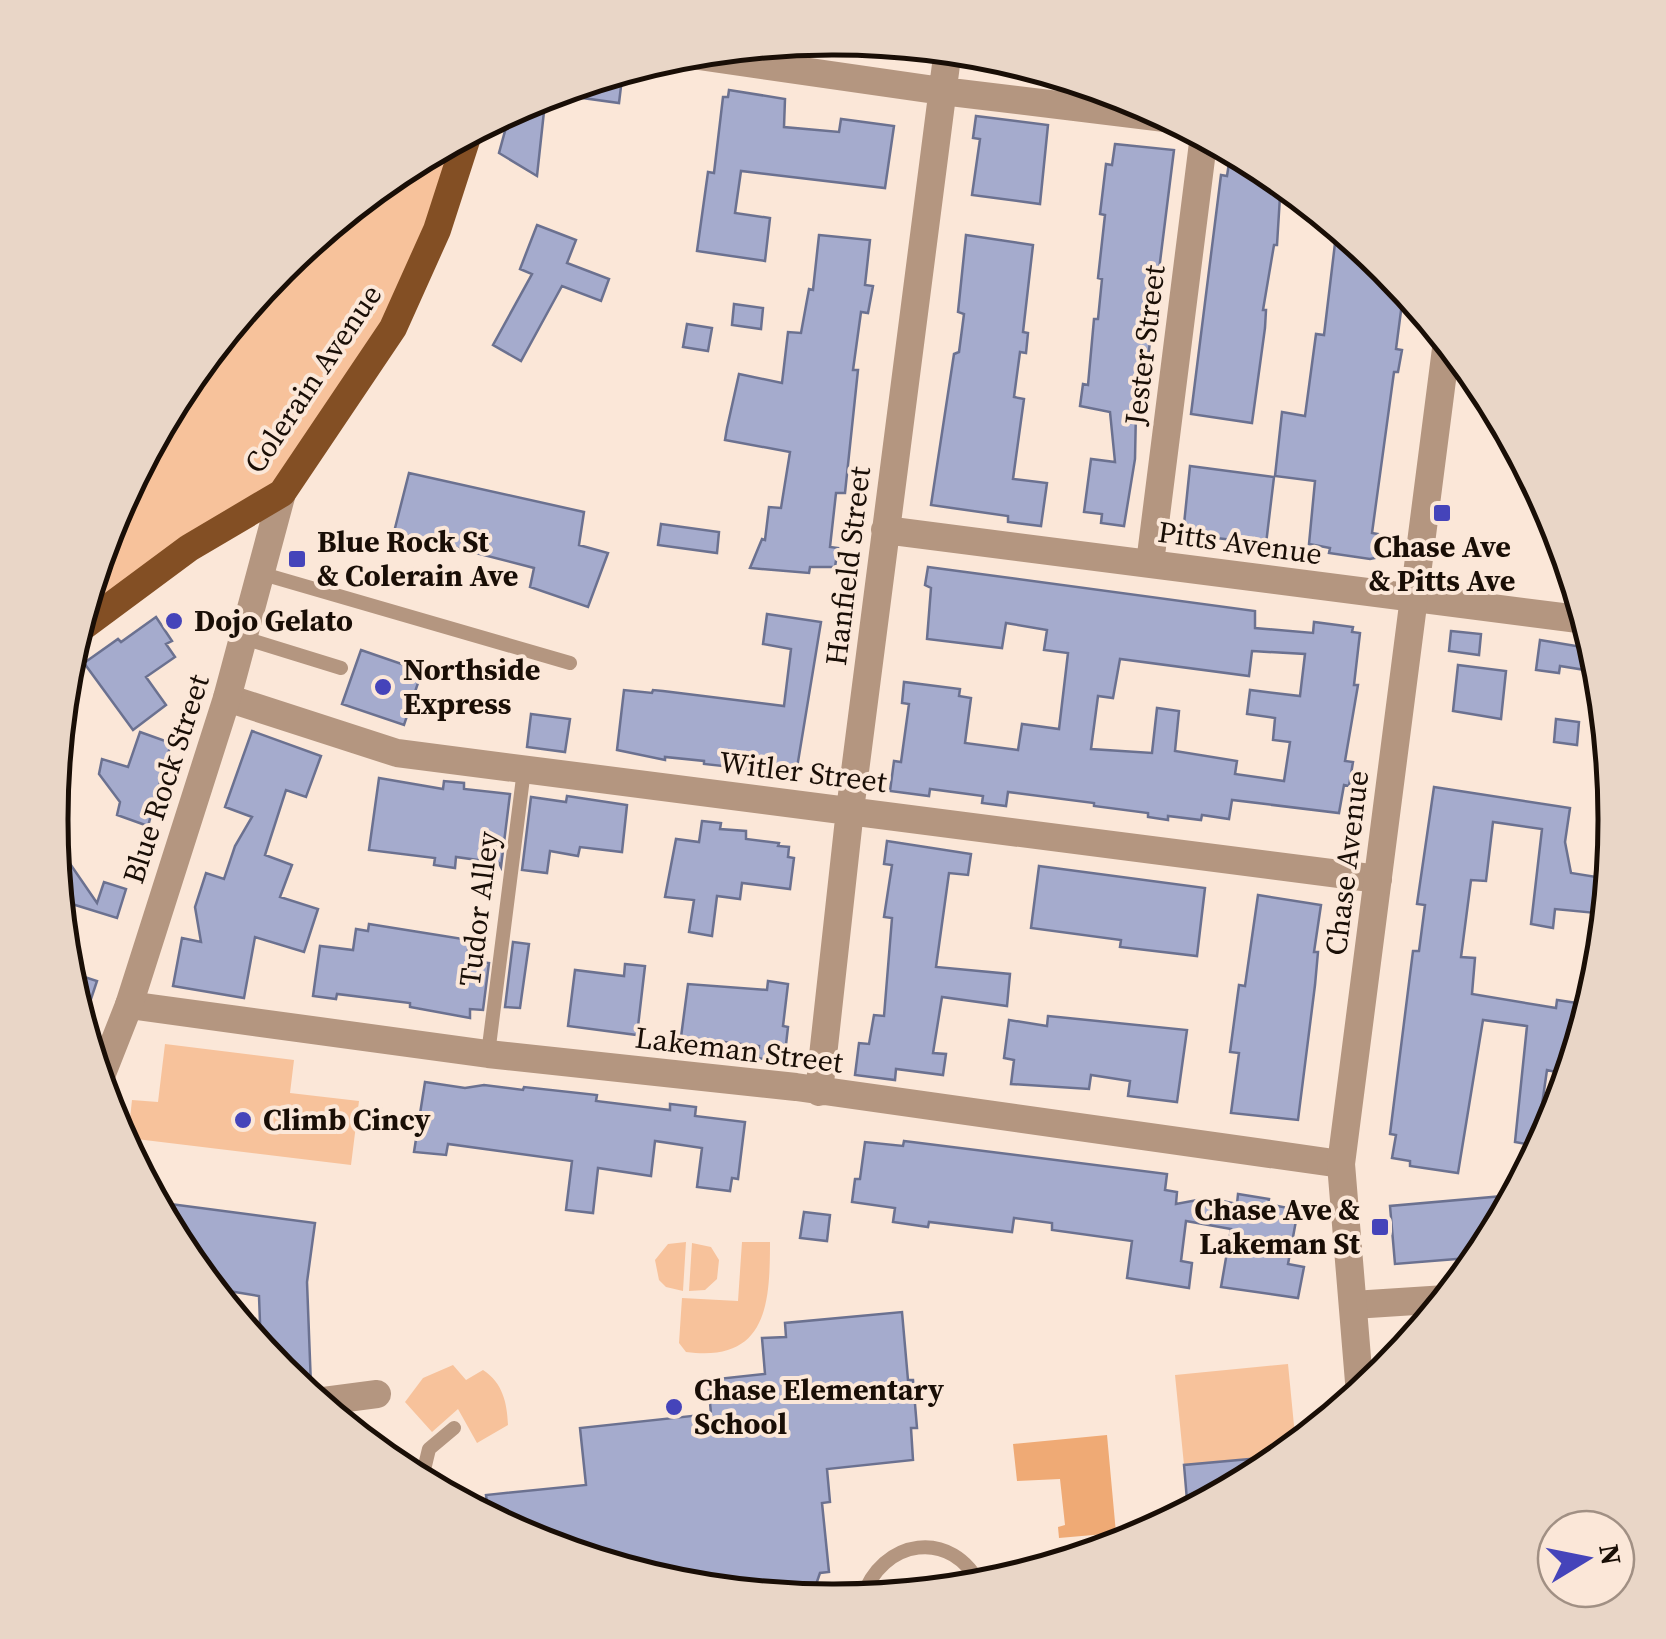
<svg xmlns="http://www.w3.org/2000/svg" width="1666" height="1639" viewBox="0 0 1666 1639" font-family="'Source Serif 4',serif">
  <style>
    .green { fill: #f7c29b }
    .water { fill: #efaa75 }
    .building { fill: #a5abcd; stroke: #6b7190; stroke-width: 2.5; fill-rule: evenodd }
    .lines { fill: none; stroke-linecap: round; stroke-linejoin: round }
    .service { stroke: #b49680; stroke-width: 14 }
    .minor { stroke: #b49680; stroke-width: 28 }
    .tertiary { stroke: #b49680; stroke-width: 28 }
    .primary { stroke: #834f24; stroke-width: 28 }
    .poi-dot { fill: #4544ba; stroke: #fbe7d8; stroke-width: 4 }
    .labels { text-anchor: middle; stroke-width: 8; stroke-linejoin: round; paint-order: stroke }
    .street-label { font-size: 30px; fill: #190e06; stroke: #fbe7d8 }
    .poi-label { font-size: 30px; font-weight: bold; fill: #190e06; stroke: #fbe7d8; text-anchor: start }
    .rim { fill: none; stroke: #190e06; stroke-width: 5 }
  </style>
  <rect width="100%" height="100%" fill="#fbe7d8"/>
  <path class="green" d="M469,131l-32,99 -155,263 -205,138 34,-111 72,-135 97,-119 119,-97z
    M165,1044l129,16 -4,33 69,8 -8,64 -223,-27 4,-38 26,2z
    M686,1242l-3,49 -17,-4 -7,-7 -4,-20 13,-16z
    M742,1242h28c0,62 -3,121 -84,110l-7,-9 3,-45 56,3z
    M692,1243l19,4 8,13 -2,19 -12,11 -16,1z
    M1288,1364l8,82 -12,10 -100,9 -9,-90z
    M453,1365l13,15 17,-10c20,13 24,33 25,55l-31,18 -19,-34 -26,23 -27,-30 18,-24z"/>
  <path class="water" d="M1107,1435l9,98 -57,5 -1,-11 7,-2 -5,-46 -43,2 -4,-37z"/>
  <path class="building" d="M623,70l-4,33 -73,-10 -9,83 -38,-23 12,-44 23,-12z
    M729,90l56,9 -1,28 55,5 2,-13 53,7 -9,62 -144,-17 -6,42 35,5 -5,43 -68,-10 11,-79 6,1 9,-76h5z
    M976,116l72,9 -8,79 -68,-9 8,-56 -7,-1z
    M1115,144l59,6 -30,240 -4,21 -4,-1 -1,49 -11,67 -23,-3 1,-9 -18,-2 7,-53 24,3 -5,-50 -30,-6 3,-22 5,1 6,-66h4l4,-40 -4,-1 7,-63 -5,-1 6,-50 6,1z
    M1231,150l50,30 -4,65h-3l-11,65h3l-1,18 -13,95 -61,-9 30,-239 6,1z
    M537,225l39,15 -9,23 42,16 -8,22 -39,-15 -41,75 -28,-16 39,-71 -12,-5z
    M819,235l51,5 -5,45 8,1 -5,27 -7,-1 -8,58h5l-13,123h-9l-6,54 8,1 -3,19h-25l-1,6 -59,-5 12,-29 3,1 4,-33 12,1 9,-56 -65,-12 2,-12 12,-54 43,9 6,-51 13,1 8,-44 4,1z
    M966,235l67,10 -10,87 5,1 -2,20 -6,-1 -6,45 10,2 -11,80 34,4 -6,43 -33,-4v-6l-77,-11 23,-151 5,-2 5,-38 -6,-2z
    M1336,235l13,2 37,30 18,21 -8,61 6,1 -4,22h-4l-22,161 6,1 -3,24 -5,1 -41,-6 1,-5 -21,-4 6,-63 -40,-5 7,-64 23,4 11,-82 8,1z
    M734,304l29,4 -2,21 -29,-4z
    M687,324l25,4 -4,23 -25,-4z
    M1190,466l84,11 -8,67 -83,-10z
    M409,473l175,39 -5,33 29,8 -20,54 -58,-20 4,-19 -140,-36z
    M661,524l58,8 -2,21 -59,-8z
    M928,567l327,44v17l58,5 1,-11 39,5 -1,5 8,1 -6,52h4l-13,76 8,1 -4,24 -5,-1 -5,28 -107,-13 -3,19 -27,-4 -1,5 -33,-4v4l-20,-3v-4l-54,-7v-3l-86,-11 -2,14 -24,-3 1,-7 -53,-7 -1,7 -39,-5 4,-30 7,1 8,-58 -7,-1 2,-21 56,7 -1,7 12,2 -6,45 53,7 4,-26 37,5 9,-76 -24,-3 3,-20 -41,-7 -4,25 -75,-9 4,-51 -6,-3zM1252,651l53,3 -5,42 -50,-6 -3,24 28,4 -2,22 17,2 -6,39 -49,-7 2,-13 -62,-10 4,-40 -22,-3 -5,45 -61,-4 7,-53 15,2 7,-39 129,17z
    M767,614l54,8 -25,152 -92,-10v-3l-39,-4v3l-48,-10 7,-60 28,3 1,-3 10,1 121,15 7,-57 -28,-5z
    M156,617l16,24 -6,3 9,13 -29,20 20,28 -33,25 -49,-67 34,-24 3,3z
    M1451,631l30,3 -2,21 -30,-4z
    M1540,640l48,8 -3,22 -25,-4 -1,7 -23,-3z
    M361,650l61,21 -18,54 -62,-21z
    M1458,665l48,6 -5,48 -48,-8z
    M531,714l39,5 -5,33 -38,-5z
    M1556,719l23,3 -2,23 -23,-3z
    M252,731l69,25 -15,41 -20,-7 -21,65 27,10 -12,32 38,12 -14,43 -49,-15 -11,61 -71,-12 9,-48 19,4 -6,-35 11,-34 18,6 11,-33 17,-29 -27,-10z
    M140,732l31,11 -23,83 -31,-11 3,-13 -21,-28 3,-15 26,8z
    M379,778l64,11 1,-8 20,2v6l46,5 -9,73 -2,-4 -43,-6 -1,11 -21,-3 1,-7 -66,-8z
    M1434,787l136,21 -5,34 6,31 38,6 -3,35 -51,-5 -2,19 -22,-4 11,-95 -49,-7 -7,59 -15,-1 -10,77 14,1 -3,36 84,14 1,-8 33,5 -21,70 -22,-5 -11,76 -21,-4 12,-116 -44,-6 -25,153 -48,-7v-5l-18,-3 4,-23 -6,-1 23,-183h6l6,-46 -8,-1z
    M567,796l60,9 -5,47 -42,-5 -2,9 -28,-5 -3,22 -25,-3 9,-73 35,5z
    M702,821l19,2 -1,6 26,2v8l33,4 -1,3 11,1 -1,10 6,1 -4,31 -48,-6 -2,16 -23,-3 -5,40 -23,-4 5,-32 -29,-3 11,-58 23,3z
    M53,839l44,64 7,-21 22,7 -9,29 -58,-18z
    M887,841l84,13 -3,21 -19,-2 -13,94 74,7 -3,32 -65,-9 -9,56 13,1 -3,21 -47,-6 -1,11 -40,-5 4,-32 10,1 5,-29 10,1 8,-98 -8,-1 8,-52 -8,-1z
    M1039,866l166,22 -8,68 -77,-9 1,-7 -90,-12z
    M1258,895l63,10 -7,47h4l-3,33 -17,135 -67,-7 8,-60 -9,-1 9,-67 6,1z
    M369,924l100,16 -2,20 22,3 -6,47 -13,-1v9l-60,-11v-4l-73,-9 -1,5 -23,-3 7,-50 33,4 3,-21 12,2z
    M513,942l16,2 -9,64 -15,-1z
    M625,964l20,2 -8,69 -69,-9 7,-56 49,6z
    M66,971l31,10 -15,45 -16,-54z
    M768,981l20,3 -5,42 5,1 -4,35 -26,-4 1,-12 -78,-9 7,-53 79,6z
    M1048,1016l139,14 -10,72 -49,-6 2,-15 -39,-6 -2,14 -78,-5 3,-24 -10,-2 5,-38 38,6z
    M425,1082l40,6 19,-3 39,5 1,-3 73,8 -1,6 74,9v-6l26,3 -1,9 50,6 -7,57 -6,-1 -2,13 -33,-4 5,-39 -47,-7 -4,35 -53,-8 -5,45 -27,-3 6,-49 -124,-17 -2,11 -32,-3z
    M904,1141l263,33 -2,16 12,2 -1,12 32,-6 29,6 1,-10 31,5 -1,5 30,6 -10,54 16,3 -6,31 -77,-11 10,-58 -45,-8 -5,40 11,2 -3,25 -62,-10 5,-37 -80,-11v-7l-38,-5 -2,14 -83,-10 -1,5 -35,-5 2,-14 -43,-6 3,-23h5l5,-37 38,4z
    M1515,1195l-34,62 -86,7 -5,-58z
    M155,1202l160,21 -8,59 4,104 -13,1 -18,-15 -19,-23 -2,-53 -48,-8 -29,-35z
    M804,1212l26,3 -3,26 -27,-3z
    M902,1312l6,68h5l4,48h-6l2,32 -86,9 3,33 -8,1 7,69 -9,1 -9,26 -131,-13 -87,-26 -1,-8 -18,2 -41,-12 -44,-24 -3,-23 100,-10 -6,-57 131,-14 -3,-34 57,-6 -3,-36 24,-1 -1,-14z
    M1284,1456l-17,14 -79,42 -4,-47z"/>
  <g class="lines">
    <path class="service" d="M263,574l307,89
      M244,638l97,30
      M488,1054l36,-284
      M421,1482l8,-33 25,-21
      M862,1599c19,-61 91,-72 119,-12"/>
    <path class="minor" d="M678,53l264,38 231,28
      M885,530l701,90
      M1150,563l54,-428
      M227,698l170,55 981,126
      M129,1005l359,49 308,33 545,77
      M819,1092l31,-282 98,-761
      M1353,1305l93,-6
      M316,1402l61,-8"/>
    <path class="tertiary" d="M99,1081l30,-76 98,-307 55,-205
      M1360,1394l-19,-230 106,-823"/>
    <path class="primary" d="M77,631l112,-83 93,-55 111,-165 44,-98 32,-99"/>
  </g>
  <g class="poi-dot">
    <rect x="1432" y="503" width="20" height="20" rx="5"/>
    <rect x="287" y="549" width="20" height="20" rx="5"/>
    <circle cx="174" cy="621" r="10"/>
    <circle cx="383" cy="687" r="10"/>
    <circle cx="243" cy="1120" r="10"/>
    <rect x="1370" y="1217" width="20" height="20" rx="5"/>
    <circle cx="674" cy="1407" r="10"/>
  </g>
  <g class="labels">
    <g class="street-label">
      <text transform="translate(1145 345) rotate(-83)" y="10">Jester Street</text>
      <text transform="translate(313 379) rotate(-56)" y="10">Colerain Avenue</text>
      <text transform="translate(1240 543) rotate(8)" y="10">Pitts Avenue</text>
      <text transform="translate(848 566) rotate(-83)" y="10">Hanfield Street</text>
      <text transform="translate(803 772) rotate(7)" y="10">Witler Street</text>
      <text transform="translate(166 779) rotate(-72)" y="10">Blue Rock Street</text>
      <text transform="translate(1347 863) rotate(-83)" y="10">Chase Avenue</text>
      <text transform="translate(479 909) rotate(-83)" y="10">Tudor Alley</text>
      <text transform="translate(739 1050) rotate(7)" y="10">Lakeman Street</text>
    </g>
    <g class="poi-label">
      <text x="317" y="552">Blue Rock St<tspan x="317" dy="34">&amp; Colerain Ave</tspan></text>
      <text x="1442" y="557" text-anchor="middle">Chase Ave<tspan x="1442" dy="34">&amp; Pitts Ave</tspan></text>
      <text x="194" y="631">Dojo Gelato</text>
      <text x="403" y="680">Northside<tspan x="403" dy="34">Express</tspan></text>
      <text x="263" y="1130">Climb Cincy</text>
      <text x="1360" y="1220" text-anchor="end">Chase Ave &amp;<tspan x="1360" dy="34">Lakeman St</tspan></text>
      <text x="694" y="1400">Chase Elementary<tspan x="694" dy="34">School</tspan></text>
    </g>
  </g>
  <path d="M0 0H1666V1639H0ZM832 55H834A764 764 0 0 1 1598 819V820A764 764 0 0 1 834 1584H832A764 764 0 0 1 68 820V819A764 764 0 0 1 832 55Z" fill="#e9d6c7" fill-rule="evenodd"/>
  <path class="rim" d="M832 55H834A764 764 0 0 1 1598 819V820A764 764 0 0 1 834 1584H832A764 764 0 0 1 68 820V819A764 764 0 0 1 832 55Z"/>
  <g transform="translate(1586 1559) rotate(80)"><circle r="48" fill="#fbe7d8" stroke="#a19084" stroke-width="2.5"/>
  <path d="M0-8L18 38L0 25L-18 38Z" fill="#4544ba"/>
  <text y="-15" font-size="28" font-weight="bold" text-anchor="middle" fill="#190e06">N</text>
  </g>
</svg>
